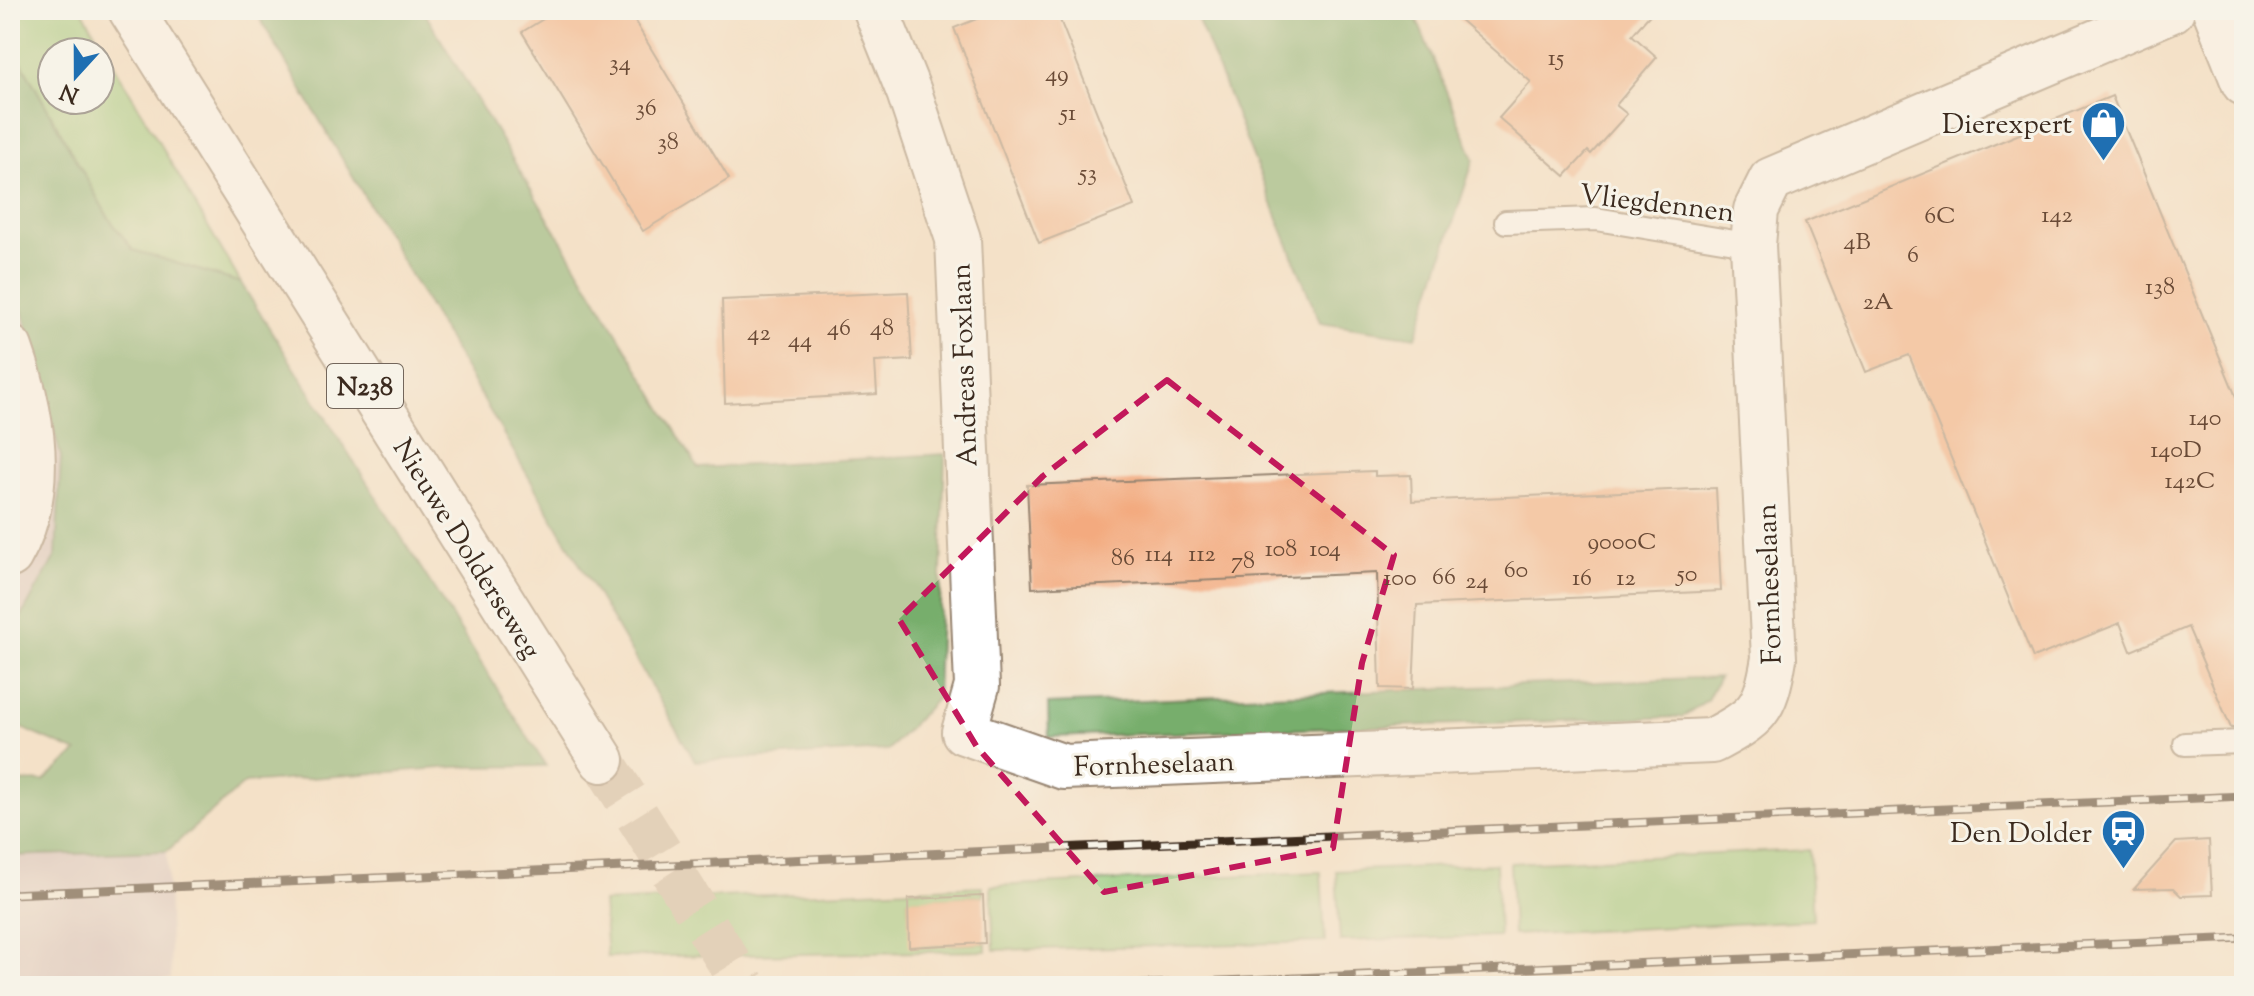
<svg xmlns="http://www.w3.org/2000/svg" width="2254" height="996" viewBox="0 0 2254 996" font-family="'Sorts Mill Goudy',serif">
  <style>
    .industrial { fill: #d2bfc1 }
    .green { fill: #94ca7c; stroke: #687a4d; stroke-width: 2; fill-rule: evenodd }
    .forest { fill: #77ae6c; stroke: #596c45; stroke-width: 2 }
    .building { fill: #f3aa7f }
    .lines { fill: none; stroke-linecap: round; stroke-linejoin: round }
    .primary-tunnel { stroke: #cfbca6; stroke-width: 44; stroke-dasharray: 44 22; stroke-linecap: butt }
    .lane-casing { stroke: #988673; stroke-width: 26 }
    .street-casing { stroke: #988673; stroke-width: 48 }
    .secondary-casing { stroke: #988673; stroke-width: 48 }
    .primary-casing { stroke: #988673; stroke-width: 48 }
    .lane { stroke: #fff; stroke-width: 22 }
    .street { stroke: #fff; stroke-width: 44 }
    .secondary { stroke: #fff; stroke-width: 44 }
    .primary { stroke: #fff; stroke-width: 44 }
    .rail-casing { stroke: #3b2a1e; stroke-width: 9 }
    .rail { stroke: #f7f3e8; stroke-width: 6; stroke-dasharray: 18; stroke-linecap: butt }
    .marked { fill: none; stroke: #c2185b; stroke-width: 6; stroke-dasharray: 16 10; stroke-linejoin: round }
    .labels { text-anchor: middle; stroke-width: 6; stroke-linejoin: round; paint-order: stroke }
    .number-label { font-size: 24px; fill: #694a36 }
    .shield { fill: #f7f3e8; stroke: #73665b; stroke-width: 2 }
    .shield-label { font-size: 26px; font-weight: bold; fill: #3b2a1e }
    .poi-label { font-size: 28px; fill: #3b2a1e; stroke: #f7f3e8; text-anchor: end }
    .street-label { font-size: 28px; fill: #3b2a1e; stroke: #f7f3e8 }
  </style>
  <rect width="100%" height="100%" fill="#f7f3e8"/>
  <filter id="ink" filterUnits="userSpaceOnUse"><feTurbulence type="fractalNoise" baseFrequency=".0125" numOctaves="2"/><feDisplacementMap in="SourceGraphic" scale="16" xChannelSelector="R" yChannelSelector="G"/><feConvolveMatrix kernelMatrix="1 2 1 2 8 2 1 2 1" color-interpolation-filters="sRGB"/></filter>
  <filter id="wash" filterUnits="userSpaceOnUse"><feTurbulence type="fractalNoise" baseFrequency=".006" numOctaves="4" result="noise"/><feDisplacementMap in="SourceGraphic" scale="32" xChannelSelector="R" yChannelSelector="G"/><feGaussianBlur stdDeviation="1.8" result="paint"/><feColorMatrix in="noise" values="0 0 0 0 0 0 0 0 0 0 0 0 0 0 0 0 0 1.4 0 .05"/><feComposite in="paint" operator="in"/></filter>
  <g filter="url(#wash)">
    <rect width="100%" height="100%" fill="#f4e1c8"/>
    <path class="industrial" d="M10,276l15,43 36,138 -5,98 -38,67 -8,5z
      M167,851l4,128 -161,7v-130z"/>
    <path class="green" d="M10,10h72l159,273 -108,-33 -25,-33 -98,-175zM52,52h48v48h-48z
      M1809,850l4,70 -300,15 -3,-72z
      M1496,864l3,72 -159,5 -4,-70z
      M1321,872l4,70 -331,8 -3,-64z
      M983,886v10l-75,4 3,47 75,-4v8l-379,6 -4,-55z"/>
    <path class="forest" d="M255,10h168l275,458 247,-14 -8,244 -49,52 -193,11z
      M1194,10h219l61,149 -58,178 -96,-14z
      M10,42l98,175 25,33 108,33 305,483 -91,1 -210,16 -78,68 -157,5v-74l34,-1 33,-29 -67,-29v-96l8,-5 38,-67 5,-98 -36,-138 -15,-43z
      M1719,677l-12,23 -25,17 -633,20 -1,-33z"/>
    <g id="blocks">
      <path class="building" d="M558,10h70l101,169 -86,52 -121,-199z
        M999,10h57l78,196 -95,37 -85,-215z
        M1449,10h205l-22,25 25,22 -41,48 11,9 -36,40 -3,-3 -23,25 -66,-58 32,-36z
        M2112,96l132,320v312h-13l-43,-101 -57,24 -11,-28 -87,35 -124,-303 -43,17 -61,-150z
        M908,292l4,68 -37,2 2,32 -152,9 -3,-103z
        M1375,471v5l36,-1 1,26 304,-13 5,103 -304,14 -4,84 -33,-1 -3,-115 -345,15 -5,-103z
        M2209,840l3,55 -31,1 -8,-8 -39,1 42,-47z
        M983,896l2,47 -76,4 -1,-48z"/>
    </g>
  </g>
  <g filter="url(#ink)">
    <use href="#blocks" fill-opacity="0" stroke="#988673" stroke-width="2"/>
    <g class="lines">
      <path class="primary-tunnel" d="M602,760l142,226"/>
      <defs>
        <path id="lane" d="M1506,222l90,-3 157,26
          M2185,744l59,-2"/>
        <path id="street" d="M876,10l33,82 49,147 19,447 -13,46 100,35 648,-26c46,-25 53,-29 62,-83l-21,-413 3,-35 15,-30 401,-170
          M10,348c23,65 37,144 0,207"/>
        <path id="secondary" d="M2215,10l29,73"/>
        <path id="primary" d="M131,10l471,750"/>
      </defs>
      <use href="#lane" class="lane-casing"/>
      <use href="#street" class="street-casing"/>
      <use href="#secondary" class="secondary-casing"/>
      <use href="#primary" class="primary-casing"/>
      <use href="#lane" class="lane"/>
      <use href="#street" class="street"/>
      <use href="#secondary" class="secondary"/>
      <use href="#primary" class="primary"/>
      <defs>
        <path id="rail" d="M10,894l2234,-98
          M1104,986l1140,-48"/>
      </defs>
      <use href="#rail" class="rail-casing"/>
      <use href="#rail" class="rail"/>
    </g>
  </g>
  <path d="M0 0H2254V996H0ZM1167,380l227,175 -32,108 -29,185 -229,44 -127,-145 -78,-128 144,-143z" fill="#f4e1c8" fill-opacity=".55" fill-rule="evenodd"/>
  <path class="marked" d="M1167,380l227,175 -32,108 -29,185 -229,44 -127,-145 -78,-128 144,-143z"/>
  <defs>
    <symbol id="shop-pin" viewBox="-11 -11 22 30"><path d="M0 17L-7.5 6A9.5 9.5 0 1 1 7.5 6Z" fill="#1f6fb2" stroke="#f7f3e8"/><path d="M-5-2.5h2.3a2.7 3.5 0 0 1 5.4 0H5L5.5 6h-11ZM-1.5-2.5h3a1.5 2.3 0 0 0-3 0Z" fill="#fff"/></symbol>
    <symbol id="station-pin" viewBox="-11 -11 22 30"><path d="M0 17L-7.5 6A9.5 9.5 0 1 1 7.5 6Z" fill="#1f6fb2" stroke="#f7f3e8"/><path d="M-3-6H3Q5-6 5-4V2Q5 4 3 4L4.5 6H3L1.5 4h-3L-3 6H-4.5L-3 4Q-5 4-5 2V-4Q-5-6-3-6ZM-3.5-4v3h7v-3ZM-3.5 1v1.5H-2V1ZM2 1v1.5H3.5V1Z" fill="#fff"/></symbol>
  </defs>
  <g fill-rule="evenodd">
    <use href="#shop-pin" x="2078" y="98" width="51" height="69"/>
    <use href="#station-pin" x="2098" y="806" width="51" height="69"/>
  </g>
  <g class="labels">
    <g class="number-label">
      <text x="1556" y="65">15</text>
      <text x="620" y="70">34</text>
      <text x="1057" y="81">49</text>
      <text x="646" y="115">36</text>
      <text x="1068" y="120">51</text>
      <text x="668" y="149">38</text>
      <text x="1088" y="180">53</text>
      <text x="2057" y="222">142</text>
      <text x="1940" y="223">6C</text>
      <text x="1857" y="249">4B</text>
      <text x="1913" y="262">6</text>
      <text x="2160" y="294">138</text>
      <text x="1878" y="309">2A</text>
      <text x="839" y="335">46</text>
      <text x="882" y="335">48</text>
      <text x="759" y="340">42</text>
      <text x="800" y="347">44</text>
      <text x="2205" y="425">140</text>
      <text x="2176" y="457">140D</text>
      <text x="2190" y="488">142C</text>
      <text x="1622" y="549">9000C</text>
      <text x="1281" y="556">108</text>
      <text x="1325" y="556">104</text>
      <text x="1159" y="561">114</text>
      <text x="1202" y="561">112</text>
      <text x="1123" y="565">86</text>
      <text x="1243" y="568">78</text>
      <text x="1516" y="577">60</text>
      <text x="1687" y="581">50</text>
      <text x="1444" y="584">66</text>
      <text x="1400" y="585">100</text>
      <text x="1582" y="585">16</text>
      <text x="1626" y="585">12</text>
      <text x="1477" y="588">24</text>
    </g>
    <rect class="shield" x="327" y="364" width="76" height="44" rx="6"/>
    <g class="shield-label">
      <text x="365" y="395">N238</text>
    </g>
    <g class="poi-label">
      <text x="2072" y="133">Dierexpert</text>
      <text x="2092" y="842">Den Dolder</text>
    </g>
    <g class="street-label">
      <text transform="translate(1657 202) rotate(7)" y="10">Vliegdennen</text>
      <text transform="translate(963 365) rotate(-92)" y="10">Andreas Foxlaan</text>
      <text transform="translate(468 548) rotate(58)" y="10">Nieuwe Dolderseweg</text>
      <text transform="translate(1768 584) rotate(-92)" y="10">Fornheselaan</text>
      <text transform="translate(1154 763) rotate(-2)" y="10">Fornheselaan</text>
    </g>
  </g>
  <rect width="2254" height="996" fill="none" stroke="#f7f3e8" stroke-width="40"/>
  <g transform="translate(76 76) rotate(201)"><circle r="38" fill="#f7f3e8" stroke="#aca397" stroke-width="2"/>
  <path d="M0-6L14 30L0 20L-14 30Z" fill="#1f6fb2"/>
  <text y="-12" font-size="22" font-weight="bold" text-anchor="middle" fill="#3b2a1e">N</text>
  </g>
</svg>
